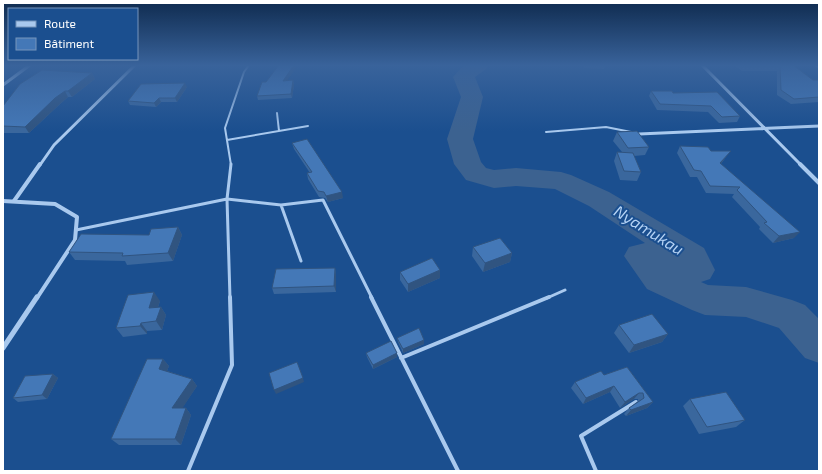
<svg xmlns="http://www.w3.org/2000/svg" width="822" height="474" viewBox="0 0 822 474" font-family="'Exo 2',sans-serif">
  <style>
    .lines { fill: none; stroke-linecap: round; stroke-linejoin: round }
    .river { fill: #3c6290; fill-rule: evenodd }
    .lane-far2 { stroke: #a9c9ee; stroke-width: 2 }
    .lane-far1 { stroke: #a9c9ee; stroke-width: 3 }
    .lane { stroke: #a9c9ee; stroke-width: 4 }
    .street-far2 { stroke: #a9c9ee; stroke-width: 3 }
    .street-far1 { stroke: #a9c9ee; stroke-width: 4 }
    .street { stroke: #a9c9ee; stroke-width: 5 }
    .wall { fill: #3a679d }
    .shaded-wall { fill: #305480 }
    .building { fill: #4478b7; stroke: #305480 }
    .labels { text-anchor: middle; stroke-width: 4; stroke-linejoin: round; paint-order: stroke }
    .water-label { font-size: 16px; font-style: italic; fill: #b5d3f5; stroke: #1b4f8f }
  </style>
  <rect width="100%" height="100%" fill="#1b4f8f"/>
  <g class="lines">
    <path class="river" d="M464,65h25l-3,4 -11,8 8,20 -10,42 8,23 5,6 8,2 22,-2 45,4 10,3 38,17 95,56 11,22 -5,9 -9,3 7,3 38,2 46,13 13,5 14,14v44l-14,-5 -26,-30 -33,-11 -41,-2 -13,-5 -45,-21 -23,-33 5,-9 16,-4 -56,-37 -34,-17 -39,-3 -22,2 -28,-8 -12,-16 -7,-25 14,-42 -8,-20z"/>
    <path class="lane-far2" d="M277,113l2,18
      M546,132l60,-5 25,5
      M227,140l81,-14
      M231,165l-6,-37 19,-56 5,-7"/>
    <path class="lane-far1" d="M281,205l20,56
      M76,230l151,-31 54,6 42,-5 49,98
      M230,298l-3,-99 4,-35
      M547,298l18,-8"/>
    <path class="lane" d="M371,297l87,174
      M401,358l148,-61
      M188,471l44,-106 -2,-68
      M596,471l-15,-35 55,-34"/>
    <path class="street-far2" d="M702,65l99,100
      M816,65l3,2
      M3,85l27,-20
      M639,134l180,-8
      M40,165l14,-20 81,-80"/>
    <path class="street-far1" d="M800,164l19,19
      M3,201l52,3 22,13 -2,23 -38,58
      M14,201l26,-37"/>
    <path class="street" d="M3,348l34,-51"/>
  </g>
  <path class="wall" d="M583,65h22l-1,4 -20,-1z
    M734,65h59l20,15h6v22l-28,2 -14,-9v-24h-35z
    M92,73l3,6 -23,18h-4l-9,8 -30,28h-26v-27z
    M293,80l1,5 -2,13 -34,2 -1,-4 30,-15z
    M187,87l-10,15h-16l-5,5 -26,-2 -2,-4z
    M651,91l22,2 67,23 -3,6 -18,1 -11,-11 -51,-2 -8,-14z
    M617,132l32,15 -4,8 -11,1 7,16 -4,9 -17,-1 -6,-19 3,-9h5l-9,-11z
    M292,143l51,55 -15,4 -3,-4 -6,-1 -11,-18 -1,-6h3l-16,-24z
    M680,146l31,5 15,6 -5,7 73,74 -21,5 -14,-14 1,-2 -28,-30 2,-3 -28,-1 -9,-16h-7l-13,-24z
    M178,227l4,8 -9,26 -46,4 -2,-4 -50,-1 -6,-8 80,-17z
    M473,247l39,6 -2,9 -27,10 -11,-16z
    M335,268l1,7v17l-62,2 -2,-6z
    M440,270v8l-32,14 -8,-12v-8z
    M160,301l-2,6h3l5,8 -4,15 -15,1v3l-24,3 -7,-9z
    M619,325l49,9 -6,8 -33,11 -15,-20z
    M397,338l27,2v4l-21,9 -5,-11z
    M366,353l31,4 -24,12 -6,-12z
    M163,359l6,7 -2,5 25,8 5,7 -15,22h4l5,7 -10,30h-62l-8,-6z
    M627,367l26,35 -6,6 -21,8 -2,-2 5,-6 9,-7v-2h-4l-14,9 -10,-16 -27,12 -12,-16 4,-6 29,-7z
    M53,374l5,4 -11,21 -29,3 -5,-4z
    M690,399l55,21 -9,7 -37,7 -16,-28z"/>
  <path class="shaded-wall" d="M294,65h4l-14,20 -1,-4z
    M92,73l3,6 -23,18 -4,-6z
    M293,80l1,5 -2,13 -1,-4z
    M185,83l2,4 -10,15 -2,-4z
    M65,91l3,6 -9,8 -30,28 -4,-6 30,-29z
    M159,98l2,4 -5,5 -2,-4z
    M731,151l-5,6 -10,13 4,-7z
    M342,192l1,6 -15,4 -2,-6z
    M178,227l4,8 -9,26 -5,-8z
    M800,232l-6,6 -21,5 6,-7z
    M512,253l-2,9 -27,10 2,-9z
    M335,268l1,7v17l-2,-6z
    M440,270v8l-32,14v-8z
    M154,292l6,9 -5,15 -6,-8z
    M161,307l5,8 -4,15 -6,-9z
    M141,323l6,8v3l-7,-8z
    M668,334l-6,8 -33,11 5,-8z
    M424,340v4l-21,9v-4z
    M397,353v4l-24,12v-4z
    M163,359l6,7 -4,10 -6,-7z
    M53,374l5,4 -11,21 -5,-4z
    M303,378l1,4 -28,12 -2,-4z
    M192,379l5,7 -19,29 -6,-7z
    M614,386l-4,6 -27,12 3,-6z
    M639,393l-5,6 -14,9 5,-6z
    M653,402l-6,6 -21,8 5,-6z
    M186,408l5,7 -10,30 -6,-6z"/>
  <path class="building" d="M279,65h15l-11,16 10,-1 -2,14 -34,2 5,-14h4z
    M744,65h49l20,15h6v17l-25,2 -13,-9 -1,-24h-35z
    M42,70l50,3 -24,18h-3l-10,7 -30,29 -22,-1v-20l17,-22z
    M185,83l-10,15h-16l-5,5 -26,-2 13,-17z
    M651,91h21l1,2 44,-1 23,24 -18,1 -11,-11 -51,-2z
    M637,131l12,16 -21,1 -11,-16z
    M307,139l35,53 -16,4 -2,-4 -6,-1 -11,-18 5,-1 -20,-29z
    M680,146l28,1 3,4h20l-11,12 80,69 -21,4 -15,-13 3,-1 -30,-32 3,-3 -30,-1 -9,-15 -7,-1z
    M617,152l16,1 8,19 -17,-1z
    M178,227l-10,26 -46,3 1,-3 -54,-1 12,-18 68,1 2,-6z
    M500,238l12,15 -27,10 -12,-16z
    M432,258l8,12 -32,14 -8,-12z
    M335,268l-1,18 -62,2 4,-19z
    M154,292l-5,16 12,-1 -5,14 -15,2 -1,3 -24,2 12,-33z
    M652,314l16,20 -34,11 -15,-20z
    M419,328l5,12 -21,9 -6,-11z
    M391,341l6,12 -24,12 -7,-12z
    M147,359h16l-4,10 33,10 -20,29h14l-11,31h-64z
    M297,362l6,16 -29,12 -5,-17z
    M627,367l26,35 -22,8 -2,-2 15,-10 -1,-5h-4l-14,9 -11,-16 -28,12 -11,-16 26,-11 3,4z
    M53,374l-11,21 -29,3 12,-22z
    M726,392l19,28 -38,7 -17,-28z"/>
  <linearGradient id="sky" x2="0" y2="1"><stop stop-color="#0f2b4f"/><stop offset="0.5" stop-color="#39639b"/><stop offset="1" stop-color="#39639b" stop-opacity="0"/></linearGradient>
  <rect width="822" height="131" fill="url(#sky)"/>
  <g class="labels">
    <g class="water-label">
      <text transform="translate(649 230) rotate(32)" y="6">Nyamukau</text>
    </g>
  </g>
  <rect width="822" height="474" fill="none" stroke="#ffffff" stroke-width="8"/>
  <rect x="8" y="8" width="130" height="52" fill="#1b4f8f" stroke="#7695bc"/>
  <rect x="16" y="21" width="20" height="6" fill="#a9c9ee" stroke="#7695bc"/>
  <text x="44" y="28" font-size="12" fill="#ffffff">Route</text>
  <rect x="16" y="38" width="20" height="12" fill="#4478b7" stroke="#7695bc"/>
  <text x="44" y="48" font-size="12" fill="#ffffff">Bâtiment</text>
</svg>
